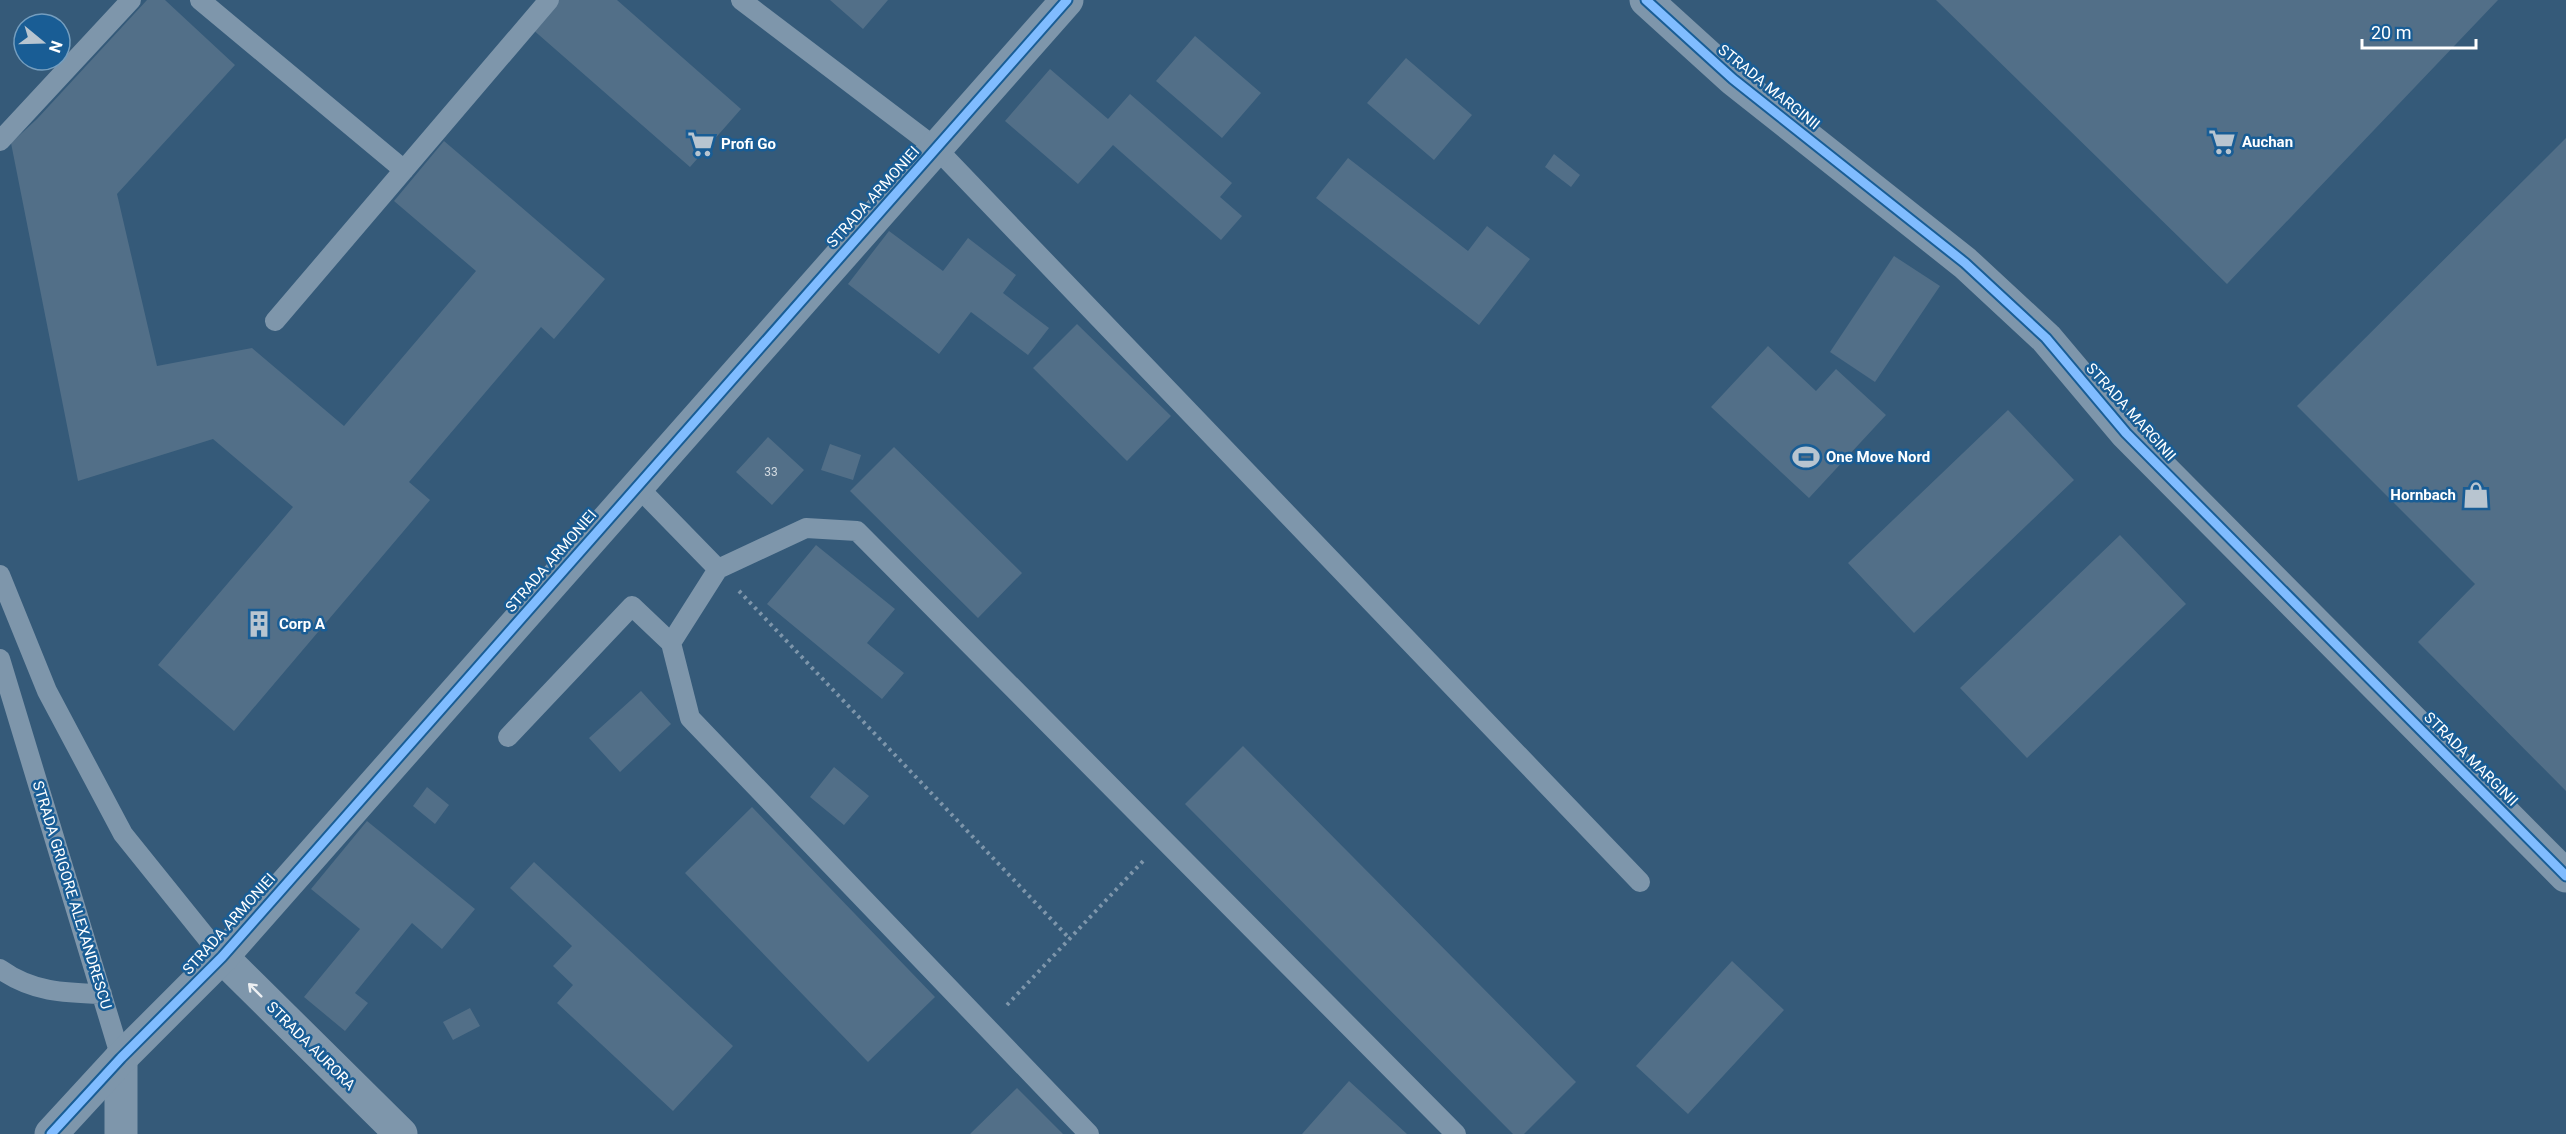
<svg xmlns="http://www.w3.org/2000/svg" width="2566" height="1134" viewBox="0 0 2566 1134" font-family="Roboto,sans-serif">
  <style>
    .building { fill: #526f88 }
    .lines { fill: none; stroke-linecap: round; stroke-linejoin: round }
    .path { stroke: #7e96ab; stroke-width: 4; stroke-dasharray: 3 4.5; stroke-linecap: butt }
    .service { stroke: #7e96ab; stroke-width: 20 }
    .minor { stroke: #7e96ab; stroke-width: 33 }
    .tertiary { stroke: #7e96ab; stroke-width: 33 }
    .cycleway-casing { stroke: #195d95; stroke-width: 13 }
    .cycleway { stroke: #80bcff; stroke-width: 9 }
    .oneway { stroke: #eceff2 }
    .labels { text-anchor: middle; stroke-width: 5; stroke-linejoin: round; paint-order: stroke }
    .number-label { font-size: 12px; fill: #d4dbe1 }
    .street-label { font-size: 15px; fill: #fff; stroke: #195d95 }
    .poi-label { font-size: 15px; font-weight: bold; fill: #fff; stroke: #195d95; text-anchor: start }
  </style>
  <rect width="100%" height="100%" fill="#355a79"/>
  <path class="building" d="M147,0h18l70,65 -118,129 40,172 95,-18 92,78 132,-155 -82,-70 50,-60 161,138 -51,60 -13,-12 -132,155 21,18 -196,231 -76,-66 135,-158 -80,-68 -135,42 -67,-338 26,-24z
    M555,0h62l124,109 -51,58 -159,-139z
    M830,0h58l-25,29z
    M1936,0h562l-271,284z
    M1195,36l66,57 -39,45 -66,-57z
    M1406,58l66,57 -38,45 -67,-57z
    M1050,69l58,50 22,-25 102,89 -12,14 22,19 -21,24 -108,-95 -35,39 -73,-63z
    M2566,138v653l-148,-149 57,-58 -178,-178z
    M1554,154l26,21 -9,12 -26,-20z
    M1348,158l120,93 19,-25 43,33 -51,66 -163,-127z
    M889,231l54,40 25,-33 48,37 -13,18 46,35 -21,27 -57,-43 -32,42 -91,-70z
    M1894,256l46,30 -65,96 -45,-30z
    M1077,324l94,92 -44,45 -94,-93z
    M1768,346l48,45 20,-22 50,46 -77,83 -98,-91z
    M2008,410l66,70 -160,153 -66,-70z
    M768,437l36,33 -32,35 -36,-33z
    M830,444l31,11 -8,25 -32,-10z
    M894,447l128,126 -44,45 -128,-127z
    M2120,535l66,69 -159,154 -67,-70z
    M816,545l79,64 -28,34 37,30 -22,26 -115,-95z
    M641,691l30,33 -51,48 -31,-34z
    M1243,746l333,336 -52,52h-11l-328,-330z
    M834,767l35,29 -25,29 -34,-28z
    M427,787l22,18 -14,19 -22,-18z
    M752,807l183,190 -67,65 -183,-189z
    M367,821l108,88 -33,40 -30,-26 -57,70 13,10 -23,28 -41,-34 56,-68 -49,-40z
    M534,862l199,184 -60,65 -116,-108 16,-18 -20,-19 19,-20 -62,-58z
    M1732,961l52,49 -96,104 -52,-48z
    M470,1008l10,18 -27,14 -10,-18z
    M1349,1081l58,53h-105z
    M1017,1088l46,46h-93z"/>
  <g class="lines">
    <path class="path" d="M739,591l331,348
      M1007,1005l137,-145"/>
    <path class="service" d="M200,0l204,170
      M741,0l195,148 704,734
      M0,141l131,-141
      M275,321l274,-321
      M637,486l81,83
      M0,575l47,116 76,143 99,123
      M0,659l121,399
      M508,737l124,-131 39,37
      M0,969c32,23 64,24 102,25
      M1089,1134l-399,-416 -19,-75 47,-74 88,-41 51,3 599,603"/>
    <path class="minor" d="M1646,0l87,79 232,184 81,75 80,95 440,443
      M222,957l179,177
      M121,1134v-76"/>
    <path class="tertiary" d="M51,1134l70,-76 101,-101 845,-957"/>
    <defs>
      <path id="cycleway" d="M1646,0l87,79 232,184 81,75 80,95 440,443
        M51,1134l70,-76 101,-101 845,-957"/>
    </defs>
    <use href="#cycleway" class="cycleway-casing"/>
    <use href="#cycleway" class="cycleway"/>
  </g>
  <defs><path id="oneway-shaft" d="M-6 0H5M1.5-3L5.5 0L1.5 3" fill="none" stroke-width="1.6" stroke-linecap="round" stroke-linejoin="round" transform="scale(1.5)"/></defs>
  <use class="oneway" href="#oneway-shaft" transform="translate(255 990) rotate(-135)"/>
  <defs>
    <symbol id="supermarket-bare" viewBox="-9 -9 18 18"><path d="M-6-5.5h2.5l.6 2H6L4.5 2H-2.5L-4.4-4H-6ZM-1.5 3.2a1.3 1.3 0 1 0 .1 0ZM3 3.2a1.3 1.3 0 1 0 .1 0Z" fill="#b8c5d0" stroke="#195d95" stroke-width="2.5" paint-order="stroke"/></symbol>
    <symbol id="stadium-bare" viewBox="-9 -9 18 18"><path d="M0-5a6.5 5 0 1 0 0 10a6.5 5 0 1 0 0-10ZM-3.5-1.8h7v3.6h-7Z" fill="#b8c5d0" stroke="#195d95" stroke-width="2.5" paint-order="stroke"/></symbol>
    <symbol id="shop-bare" viewBox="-9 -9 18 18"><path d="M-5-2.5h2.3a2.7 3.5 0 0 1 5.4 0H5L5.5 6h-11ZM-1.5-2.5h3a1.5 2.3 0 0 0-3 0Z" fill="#b8c5d0" stroke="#195d95" stroke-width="2.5" paint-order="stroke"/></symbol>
    <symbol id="building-bare" viewBox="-9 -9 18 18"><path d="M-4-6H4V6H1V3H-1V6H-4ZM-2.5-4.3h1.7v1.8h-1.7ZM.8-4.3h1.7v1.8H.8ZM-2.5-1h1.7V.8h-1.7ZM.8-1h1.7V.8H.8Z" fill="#b8c5d0" stroke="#195d95" stroke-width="2.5" paint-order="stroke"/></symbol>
  </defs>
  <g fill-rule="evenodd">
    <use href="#supermarket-bare" x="2203" y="123" width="38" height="38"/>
    <use href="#supermarket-bare" x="682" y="125" width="38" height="38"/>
    <use href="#stadium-bare" x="1787" y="438" width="38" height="38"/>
    <use href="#shop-bare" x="2457" y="476" width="38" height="38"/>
    <use href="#building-bare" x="240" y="605" width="38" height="38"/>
  </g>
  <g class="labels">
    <g class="number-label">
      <text x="771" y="476">33</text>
    </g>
    <g class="street-label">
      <text transform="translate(1769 87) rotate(39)" y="5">STRADA MARGINII</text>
      <text transform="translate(873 197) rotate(-48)" y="5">STRADA ARMONIEI</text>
      <text transform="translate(2131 412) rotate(48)" y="5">STRADA MARGINII</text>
      <text transform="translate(551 561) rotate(-49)" y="5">STRADA ARMONIEI</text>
      <text transform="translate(2471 759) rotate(45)" y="5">STRADA MARGINII</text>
      <text transform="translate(72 895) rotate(73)" y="5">STRADA GRIGORE ALEXANDRESCU</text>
      <text transform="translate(229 924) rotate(-48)" y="5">STRADA ARMONIEI</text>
      <text transform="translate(311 1046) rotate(45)" y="5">STRADA AURORA</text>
    </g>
    <g class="poi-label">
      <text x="2242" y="147">Auchan</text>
      <text x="721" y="149">Profi Go</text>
      <text x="1826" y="462">One Move Nord</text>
      <text x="2456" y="500" text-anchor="end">Hornbach</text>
      <text x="279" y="629">Corp A</text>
    </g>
  </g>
  <g transform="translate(42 42) rotate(109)"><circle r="28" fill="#195d95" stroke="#759ebf" stroke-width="1.5"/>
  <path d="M0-4.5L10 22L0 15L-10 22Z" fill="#b8c5d0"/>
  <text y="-9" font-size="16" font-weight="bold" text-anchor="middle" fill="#ffffff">N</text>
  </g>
  <path d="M2362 39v9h114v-9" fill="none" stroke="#ffffff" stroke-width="3"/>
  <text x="2371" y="39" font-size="18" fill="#ffffff" stroke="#195d95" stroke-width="4.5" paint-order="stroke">20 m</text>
</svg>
